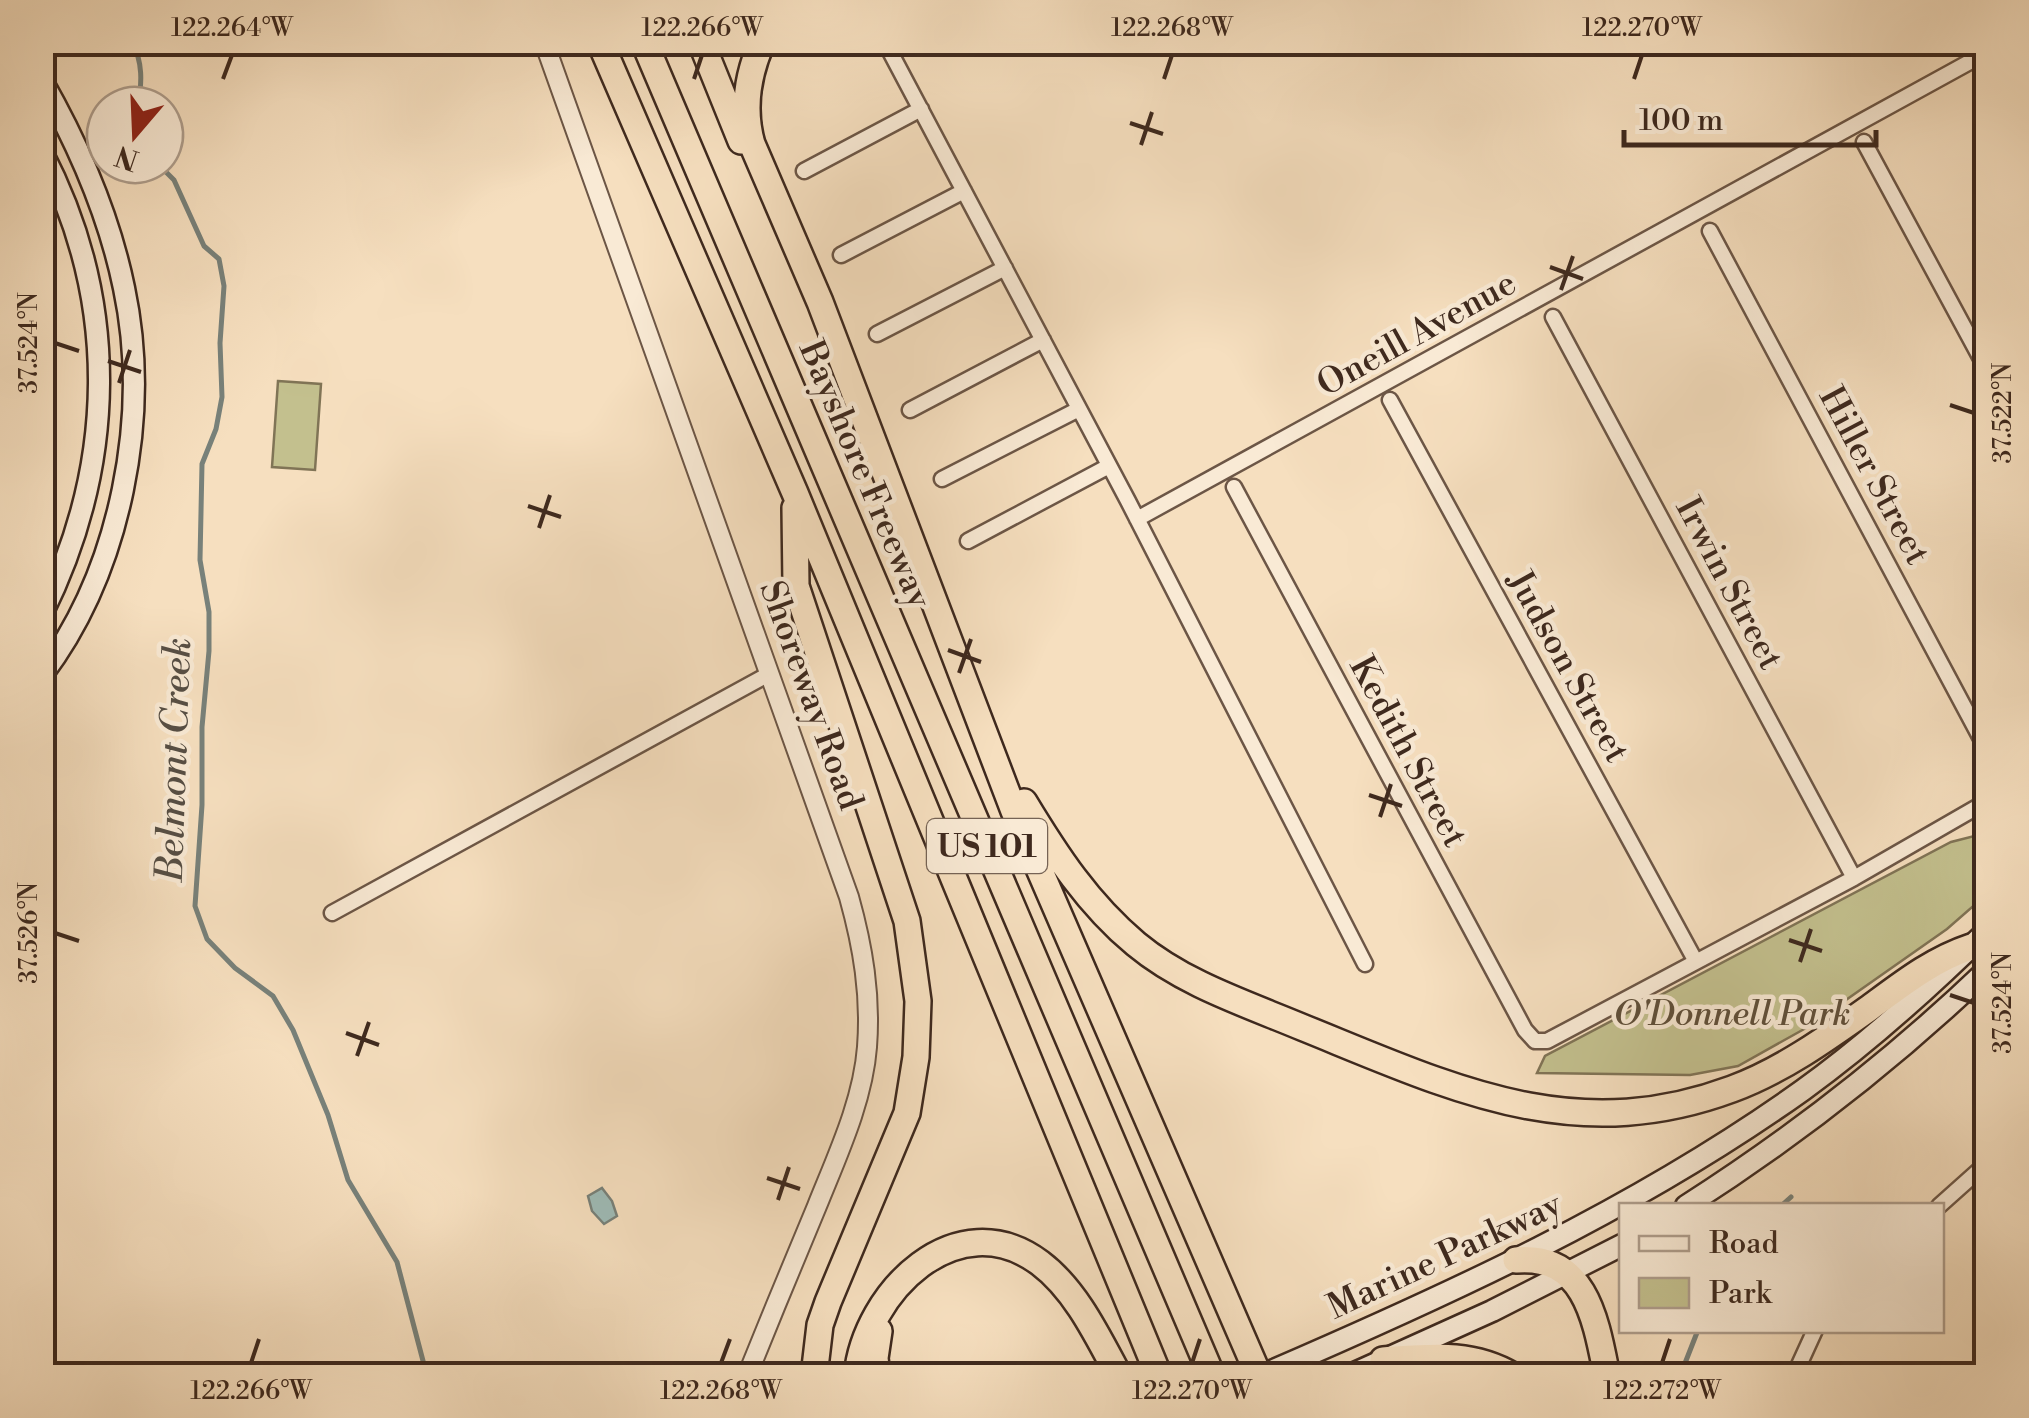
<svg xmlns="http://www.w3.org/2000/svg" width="2029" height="1418" viewBox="0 0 2029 1418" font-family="'Libre Bodoni',serif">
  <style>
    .green { fill: #c3c08e; stroke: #807456; stroke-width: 2.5 }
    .water { fill: #9ebcb8; stroke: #78817a; stroke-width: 2.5 }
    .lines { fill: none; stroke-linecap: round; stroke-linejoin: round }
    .stream { stroke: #78817a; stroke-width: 5 }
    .minor-casing { stroke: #6c5646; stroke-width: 19 }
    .tertiary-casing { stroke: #6c5646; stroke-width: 22 }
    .secondary-casing { stroke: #3e291e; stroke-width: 25 }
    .motorway-casing { stroke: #3e291e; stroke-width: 30 }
    .minor { stroke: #f9ead5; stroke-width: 14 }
    .tertiary { stroke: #f9ead5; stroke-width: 18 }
    .secondary { stroke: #f9ead5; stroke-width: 20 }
    .motorway { stroke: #f6dfbf; stroke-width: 25 }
    .ticks { fill: none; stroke: #3e291e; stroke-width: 4 }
    .labels { text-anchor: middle; stroke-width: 9; stroke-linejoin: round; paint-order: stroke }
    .shield { fill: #f9ead5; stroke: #766355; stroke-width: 2.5 }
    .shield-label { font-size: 32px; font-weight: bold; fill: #3e291e }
    .street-label { font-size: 35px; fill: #3e291e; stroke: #f9ead5 }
    .park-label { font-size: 35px; font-style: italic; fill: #5f4f3a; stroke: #f9ead5 }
    .water-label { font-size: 38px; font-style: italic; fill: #564e44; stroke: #f9ead5 }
    .neatline { fill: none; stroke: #3e291e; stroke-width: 4 }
    .ticks-label { font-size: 25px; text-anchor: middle; fill: #3e291e }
  </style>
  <rect width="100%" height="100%" fill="#f6dfbf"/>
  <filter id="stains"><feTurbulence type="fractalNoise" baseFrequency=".002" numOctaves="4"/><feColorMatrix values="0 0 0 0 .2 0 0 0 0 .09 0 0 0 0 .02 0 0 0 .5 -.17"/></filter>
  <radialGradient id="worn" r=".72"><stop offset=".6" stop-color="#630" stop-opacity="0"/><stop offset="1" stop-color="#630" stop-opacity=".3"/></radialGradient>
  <path class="green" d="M278,381l43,3 -6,86 -43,-3z
    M1986,833v62l-39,34 -141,99 -68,38 -48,9 -153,-2 8,-17 406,-214z"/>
  <path class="water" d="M602,1188l10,13 5,15 -13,8 -12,-13 -4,-15z"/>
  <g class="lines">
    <path class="stream" d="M132,42c11,20 10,41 6,63
      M159,165l15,15 30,66 15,13 5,27 -4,57 2,54 -6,32 -14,35 -2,96 9,52v39l-7,76v78l-7,101 12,33 28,29 38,28 20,34 35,85 20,65 49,82 30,114
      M1781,1206l10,-9
      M1680,1376l18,-46"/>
    <defs>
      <path id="minor" d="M885,42l243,459 237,463
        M1864,142l122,226
        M804,171l117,-62
        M1710,231l276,517
        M841,255l123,-64
        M1553,317l301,561
        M877,334l128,-66
        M1390,400l305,560
        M910,410l133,-70
        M942,479l137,-70
        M1234,487l291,543 10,11h12l307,-163 132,-76
        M1137,519l849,-466
        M968,541l141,-75
        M332,913l437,-239
        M1939,1206l47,-42
        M1794,1376l21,-46"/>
      <path id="tertiary" d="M544,42l305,855c14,50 22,98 18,150 -4,54 -30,109 -50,159 -24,57 -47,113 -70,170"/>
      <path id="secondary" d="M42,81c37,65 67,134 82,207 27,128 -3,282 -82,387
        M42,152c78,150 74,313 0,462
        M1686,1206c108,-69 208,-147 300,-235
        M1260,1376c188,-81 375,-166 543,-286 65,-47 126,-102 183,-158
        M1348,1376l144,-65 130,-66"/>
      <path id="motorway" d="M600,42l195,451 364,883
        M644,42l568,1334
        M701,42l40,99
        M762,42c-15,34 -20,67 -10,102l68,158 194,509 245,565
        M795,508l1,78 111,335 11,80 -2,56 -9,56 -79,189 -8,23 -6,51
        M1024,802c32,53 64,102 112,142 48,40 111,60 168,84 146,59 269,120 428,61 49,-18 94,-50 136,-80 34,-25 64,-49 103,-62
        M1516,1260c70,-6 80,61 91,116
        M1383,1360c46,-3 88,-9 130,16
        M857,1376c8,-84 100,-175 183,-113 36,27 58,74 79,113
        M877,1376l-2,-18 4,-27"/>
    </defs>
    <use href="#minor" class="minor-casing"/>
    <use href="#tertiary" class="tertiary-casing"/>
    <use href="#secondary" class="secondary-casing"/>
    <use href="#motorway" class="motorway-casing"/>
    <use href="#minor" class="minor"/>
    <use href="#tertiary" class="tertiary"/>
    <use href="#secondary" class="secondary"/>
    <use href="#motorway" class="motorway"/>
  </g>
  <path class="ticks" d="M223,79l9,-24M694,79l8,-24M1164,79l8,-24M1634,79l8,-24M1130,123l33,11M1141,145l11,-33M1550,267l33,12M1561,290l12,-34M55,343l24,8M108,361l33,11M119,383l11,-33M1950,405l24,8M528,506l33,11M539,528l11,-33M948,650l33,12M959,673l12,-34M1369,795l33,11M1380,817l11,-33M55,933l24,8M1789,940l33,11M1800,962l11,-33M1950,995l24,8M346,1033l33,12M357,1056l12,-34M767,1178l33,11M778,1200l11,-33M251,1363l8,-24M721,1363l9,-24M1192,1363l8,-24M1662,1363l8,-24"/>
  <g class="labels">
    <rect class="shield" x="927" y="819" width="120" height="54" rx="8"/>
    <g class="shield-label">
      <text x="987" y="857">US 101</text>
    </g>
    <g class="street-label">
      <text transform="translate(1416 333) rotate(-29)" y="12">Oneill Avenue</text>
      <text transform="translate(866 474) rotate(67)" y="12">Bayshore Freeway</text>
      <text transform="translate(1875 475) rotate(62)" y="12">Hiller Street</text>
      <text transform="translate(1730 583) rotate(62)" y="12">Irwin Street</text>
      <text transform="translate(1569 666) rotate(61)" y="12">Judson Street</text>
      <text transform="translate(812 695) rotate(70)" y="12">Shoreway Road</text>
      <text transform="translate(1409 751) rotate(62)" y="12">Kedith Street</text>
      <text transform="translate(1444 1255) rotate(-25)" y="12">Marine Parkway</text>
    </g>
    <g class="park-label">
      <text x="1732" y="1025">O'Donnell Park</text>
    </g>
    <g class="water-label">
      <text transform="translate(173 760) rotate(-88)" y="13">Belmont Creek</text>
    </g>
  </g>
  <rect width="2029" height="1418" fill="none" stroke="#f6dfbf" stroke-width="110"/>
  <rect x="1619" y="1203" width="325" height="130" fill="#f9ead5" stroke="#ae9d8c" stroke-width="2.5"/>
  <rect x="1639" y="1236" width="50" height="15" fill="#f9ead5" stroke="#ae9d8c" stroke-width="2.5"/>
  <text x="1709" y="1253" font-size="30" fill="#3e291e">Road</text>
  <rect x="1639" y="1278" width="50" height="30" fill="#c3c08e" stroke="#ae9d8c" stroke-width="2.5"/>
  <text x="1709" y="1303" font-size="30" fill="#3e291e">Park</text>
  <g transform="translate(135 135) rotate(199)"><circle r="48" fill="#f9ead5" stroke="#ae9d8c" stroke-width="2.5"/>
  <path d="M0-8L18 38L0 25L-18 38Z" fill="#8f2418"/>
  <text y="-15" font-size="28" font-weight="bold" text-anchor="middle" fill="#3e291e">N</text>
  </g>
  <path d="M1624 130v15h252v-15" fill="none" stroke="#3e291e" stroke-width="5"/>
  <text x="1639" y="130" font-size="30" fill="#3e291e" stroke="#f9ead5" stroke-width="8" paint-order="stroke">100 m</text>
  <rect x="55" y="55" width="1919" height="1308" class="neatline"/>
  <g class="ticks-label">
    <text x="232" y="36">122.264°W</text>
    <text x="702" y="36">122.266°W</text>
    <text x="1172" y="36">122.268°W</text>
    <text x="1642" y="36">122.270°W</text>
    <text transform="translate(28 343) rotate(-90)" y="9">37.524°N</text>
    <text transform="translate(2002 413) rotate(-90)" y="9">37.522°N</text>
    <text transform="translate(28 933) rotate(-90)" y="9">37.526°N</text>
    <text transform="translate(2002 1003) rotate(-90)" y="9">37.524°N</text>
    <text x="251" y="1399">122.266°W</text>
    <text x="721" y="1399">122.268°W</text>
    <text x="1192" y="1399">122.270°W</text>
    <text x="1662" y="1399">122.272°W</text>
  </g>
  <rect width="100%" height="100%" filter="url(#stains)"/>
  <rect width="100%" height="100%" fill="url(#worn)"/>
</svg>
